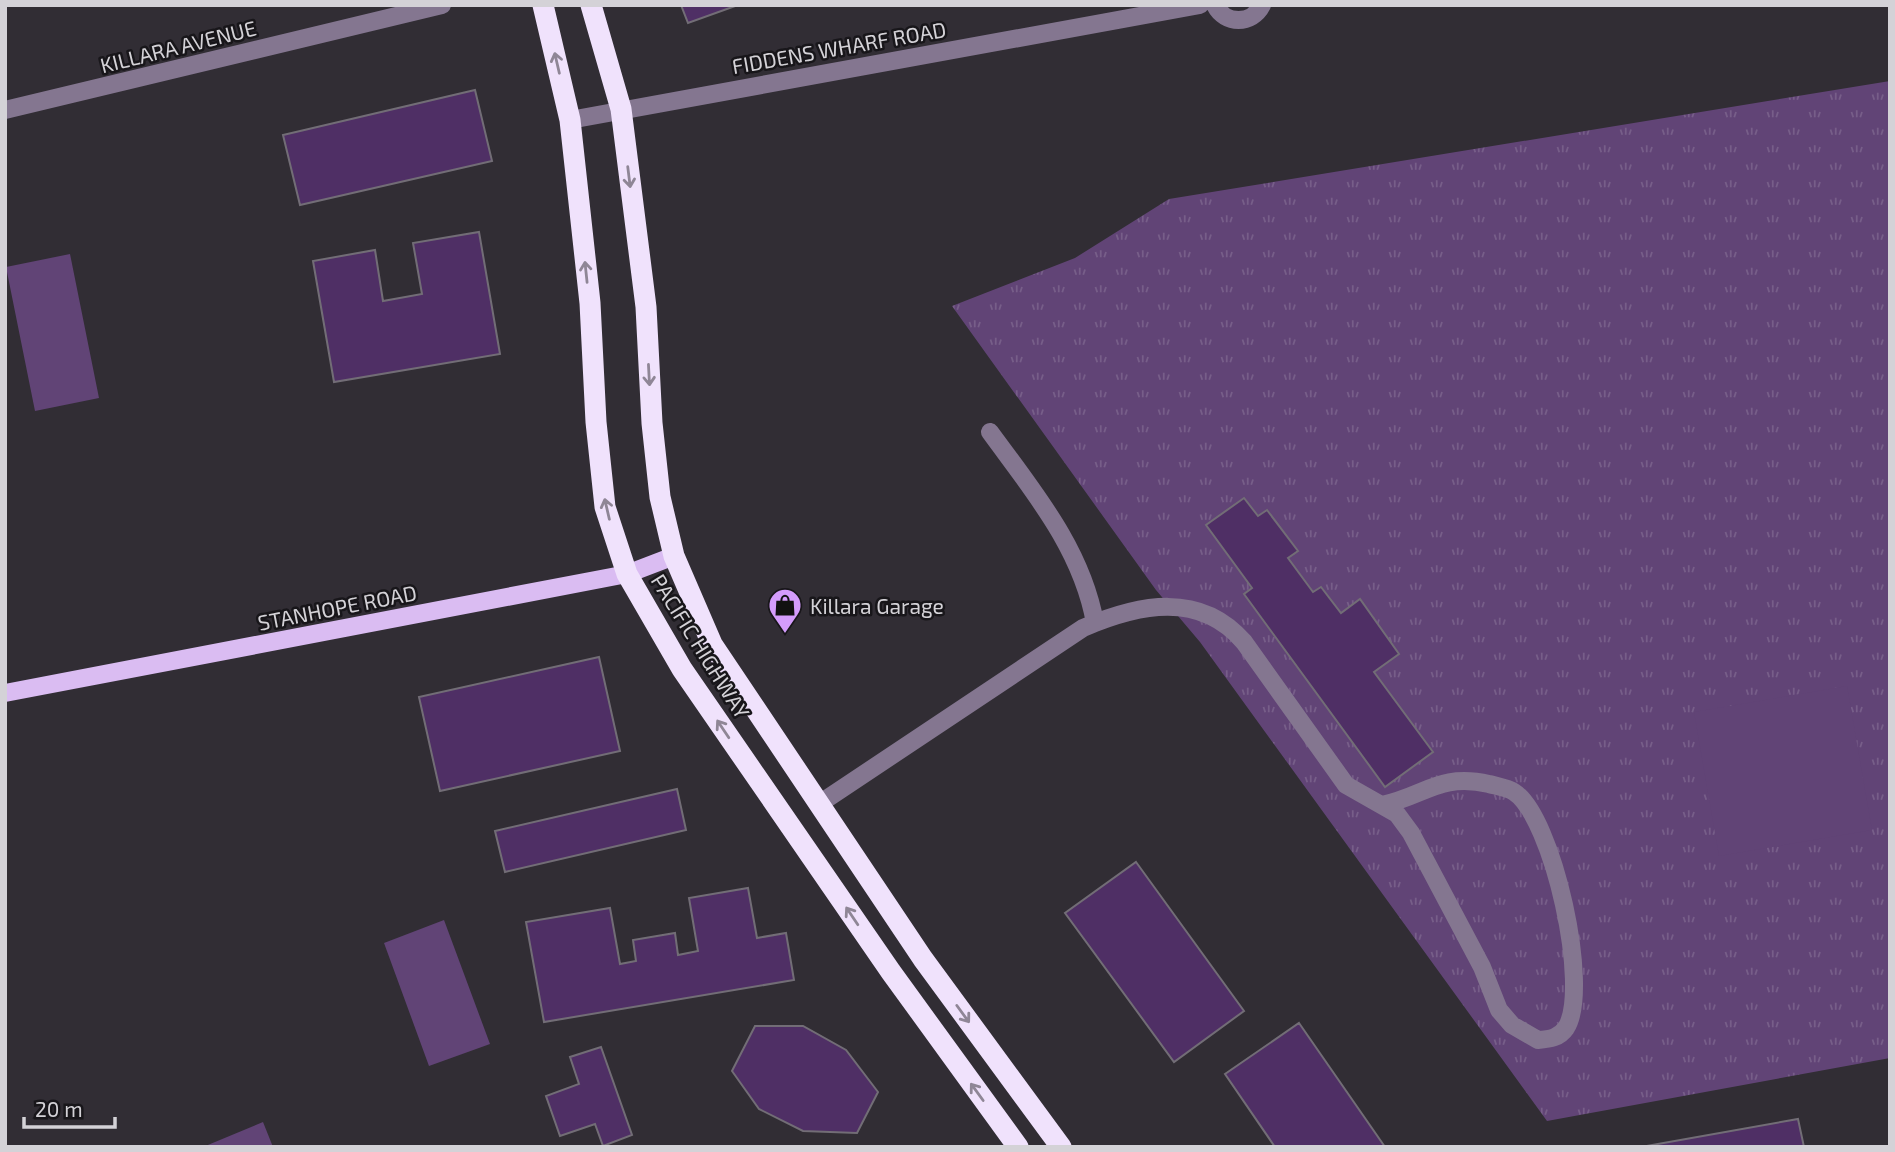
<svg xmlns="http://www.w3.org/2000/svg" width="1895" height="1152" viewBox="0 0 1895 1152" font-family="'Exo 2',sans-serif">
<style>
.grass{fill:url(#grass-tufts)}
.park{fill:#614476}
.building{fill:#4f2f65;stroke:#726d76;stroke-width:2}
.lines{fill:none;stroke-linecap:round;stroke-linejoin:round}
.minor{stroke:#847690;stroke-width:18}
.major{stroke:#dabcf2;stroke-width:18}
.highway{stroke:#f0e2fc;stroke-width:21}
.oneway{stroke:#8f8696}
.labels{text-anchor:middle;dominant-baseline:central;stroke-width:5;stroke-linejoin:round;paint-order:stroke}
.street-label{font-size:21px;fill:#d4d2d7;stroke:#18161a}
.poi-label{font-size:21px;fill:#d4d2d7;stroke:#18161a;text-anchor:start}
</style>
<defs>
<pattern id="grass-tufts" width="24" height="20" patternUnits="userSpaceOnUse" patternTransform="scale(1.75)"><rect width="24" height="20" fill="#614476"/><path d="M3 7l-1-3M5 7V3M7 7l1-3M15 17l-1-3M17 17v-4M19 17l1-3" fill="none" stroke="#775e89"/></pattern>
</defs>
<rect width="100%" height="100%" fill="#312d34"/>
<path class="grass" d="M1890 81V1058L1547 1121 1200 642 1156 590 952 306 1075 258 1169 199Z"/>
<path class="park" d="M70 254 99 398 35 411 6 267Z
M1847 686 1872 830 1719 856 1694 712Z
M444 920 490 1044 429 1066 384 943Z
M263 1122 273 1147H203Z"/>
<path class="building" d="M681 5H738L688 23Z
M475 90 492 161 300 205 283 135Z
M479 232 500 354 334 382 313 261 375 250 383 301 422 294 413 243Z
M1244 498 1258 516 1267 510 1298 551 1288 558 1313 592 1321 587 1341 613 1360 599 1399 654 1374 672 1433 752 1385 787 1244 594 1252 588 1206 525Z
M599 657 620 751 440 791 419 697Z
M677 789 686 830 505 872 495 831Z
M1136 862 1244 1011 1174 1062 1065 913Z
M748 888 757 938 786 933 794 980 544 1022 526 922 610 908 620 964 636 961 633 940 675 933 678 955 698 951 689 898Z
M1299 1023 1385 1147H1275L1225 1074Z
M755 1026H803L846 1050 878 1092 857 1133 803 1131 759 1109 732 1071Z
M601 1047 632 1135 603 1146 595 1124 560 1136 546 1096 579 1084 570 1057Z
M1798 1119 1804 1147H1641Z"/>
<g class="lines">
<path class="minor" d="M1215 5C1225 25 1252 25 1262 5
M5 110 442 5
M570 120 1200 5
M990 432C1033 491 1082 549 1095 623
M819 804 1083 628C1139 604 1200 591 1244 642L1346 785 1397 814 1411 833 1482 967 1499 1010 1512 1025 1538 1040C1550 1039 1559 1038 1566 1028 1591 989 1553 817 1514 792 1508 788 1496 786 1489 784 1439 773 1425 796 1382 805"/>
<path class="major" d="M5 693 627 574 674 556"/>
<path class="highway" d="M543 5 570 120 590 303 596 422 605 507 627 574 682 669 891 972 1018 1147
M591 5 621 109 646 307 652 423 660 497 674 556 712 644 923 959 1061 1147"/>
</g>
<defs><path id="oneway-shaft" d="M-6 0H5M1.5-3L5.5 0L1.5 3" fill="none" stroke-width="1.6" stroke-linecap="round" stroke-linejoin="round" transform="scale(1.75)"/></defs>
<g class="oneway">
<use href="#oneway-shaft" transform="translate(557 63) rotate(-103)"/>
<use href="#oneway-shaft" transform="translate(629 177) rotate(83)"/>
<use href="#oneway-shaft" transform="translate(586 272) rotate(-96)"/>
<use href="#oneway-shaft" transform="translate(649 375) rotate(87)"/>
<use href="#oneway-shaft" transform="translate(607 509) rotate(-103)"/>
<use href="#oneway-shaft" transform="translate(723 729) rotate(-124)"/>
<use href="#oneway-shaft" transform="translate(852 916) rotate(-124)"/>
<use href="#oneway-shaft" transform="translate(963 1014) rotate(54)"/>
<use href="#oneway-shaft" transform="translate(977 1092) rotate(-126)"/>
</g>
<defs>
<symbol id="shop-pin" viewBox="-11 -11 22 30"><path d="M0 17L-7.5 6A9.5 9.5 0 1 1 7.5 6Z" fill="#d49cfc" stroke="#18161a"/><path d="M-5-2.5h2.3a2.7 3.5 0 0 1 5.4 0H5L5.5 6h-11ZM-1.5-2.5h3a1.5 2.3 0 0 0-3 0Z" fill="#111"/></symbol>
</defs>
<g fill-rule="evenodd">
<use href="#shop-pin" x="766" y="586" width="38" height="52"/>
</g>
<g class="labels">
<g class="street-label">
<text transform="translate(178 46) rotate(-14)">KILLARA AVENUE</text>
<text transform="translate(839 47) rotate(-10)">FIDDENS WHARF ROAD</text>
<text transform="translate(337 607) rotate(-11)">STANHOPE ROAD</text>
<text transform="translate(701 646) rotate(58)">PACIFIC HIGHWAY</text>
</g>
<g class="poi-label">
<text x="810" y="605">Killara Garage</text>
</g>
</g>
<rect width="1895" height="1152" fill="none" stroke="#d4d2d7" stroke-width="14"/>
<path d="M24 1117v10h91v-10" fill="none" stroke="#d4d2d7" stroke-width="3.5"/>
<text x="35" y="1117" font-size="21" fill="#d4d2d7" stroke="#18161a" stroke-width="5" paint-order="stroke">20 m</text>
</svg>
